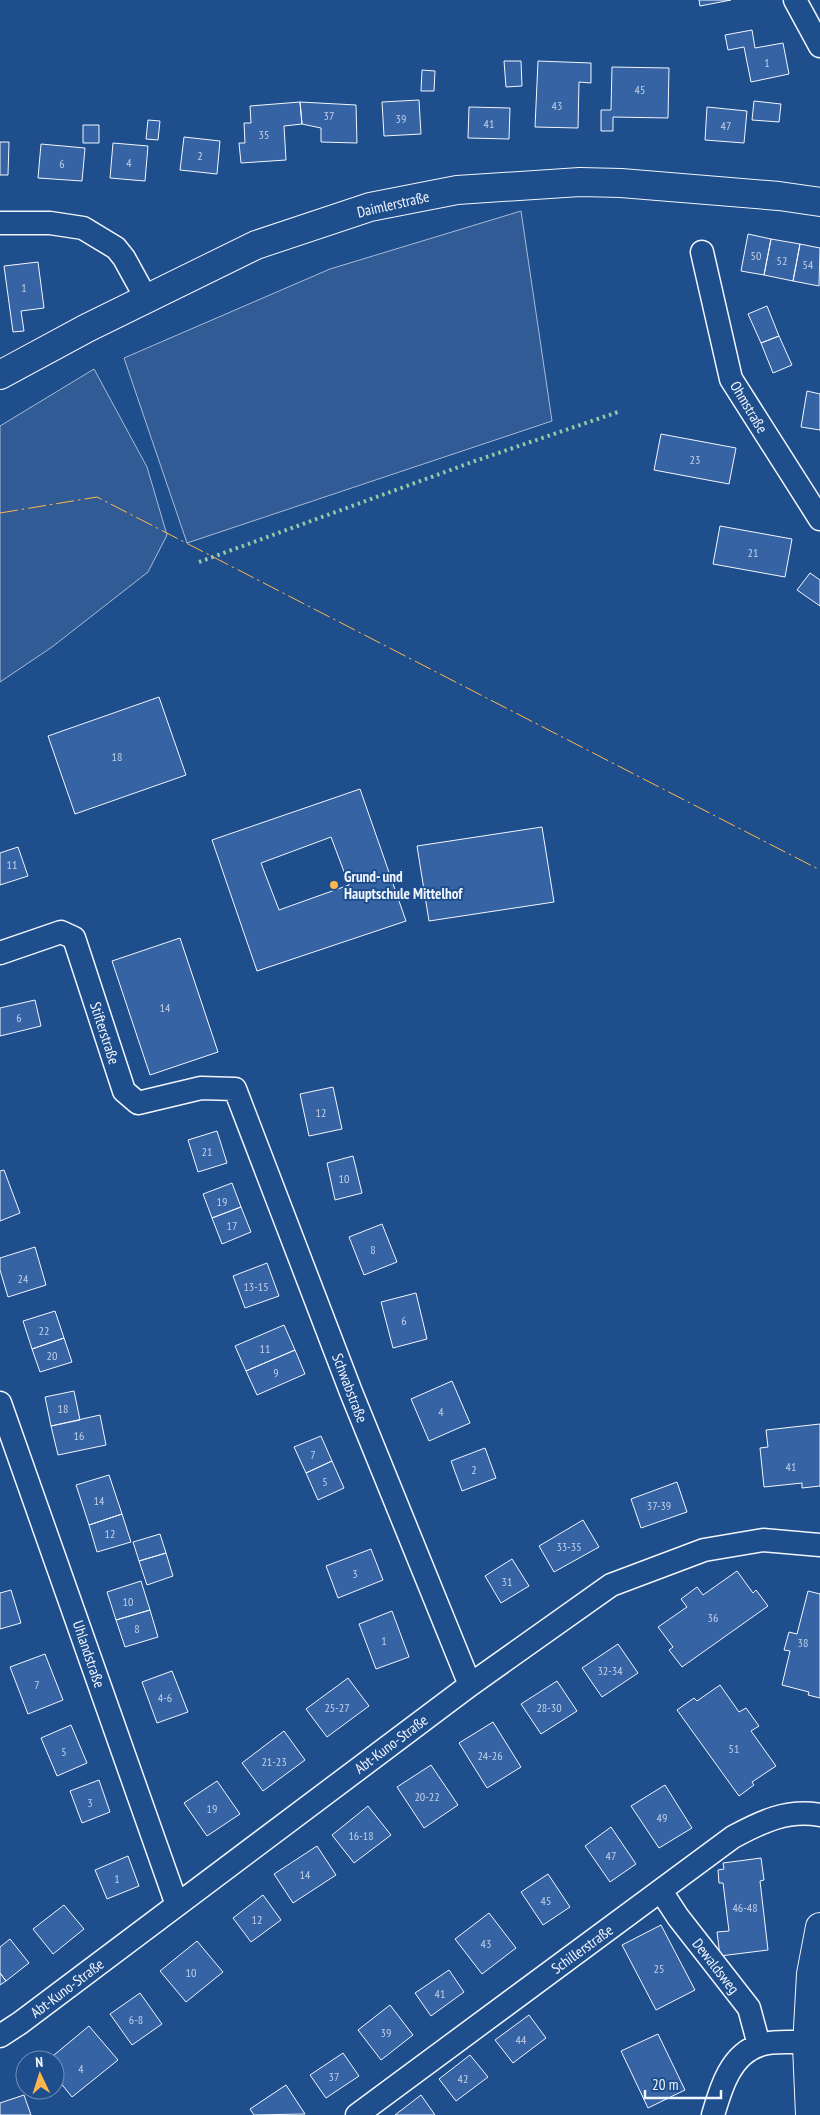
<svg xmlns="http://www.w3.org/2000/svg" width="820" height="2115" viewBox="0 0 820 2115" font-family="'PT Sans Narrow',sans-serif">
<style>
.built{fill:#305b95;stroke:#a8bbd7}
.building{fill:#3563a3;stroke:#f2f6ff;fill-rule:evenodd}
.lines{fill:none;stroke-linecap:round;stroke-linejoin:round}
.minor-casing{stroke:#f2f6ff;stroke-width:25}
.tertiary-casing{stroke:#f2f6ff;stroke-width:30}
.secondary-casing{stroke:#f2f6ff;stroke-width:30}
.minor{stroke:#1f4e8c;stroke-width:22}
.tertiary{stroke:#1f4e8c;stroke-width:28}
.secondary{stroke:#1f4e8c;stroke-width:28}
.hedge{stroke:#97c8a6;stroke-width:4;stroke-dasharray:2.5 4;stroke-linecap:butt}
.power{stroke:#ffb74d;stroke-width:1;stroke-dasharray:18 4 2.5 4;stroke-linecap:butt}
.poi-dot{fill:#ffb74d;stroke:#1f4e8c;stroke-width:2}
.labels{text-anchor:middle;dominant-baseline:central;stroke-width:4;stroke-linejoin:round;paint-order:stroke}
.number-label{font-size:12px;fill:#c3d1e8}
.street-label{font-size:15px;fill:#f2f6ff;stroke:#1f4e8c}
.poi-label{font-size:15px;font-weight:bold;fill:#f2f6ff;stroke:#1f4e8c;text-anchor:start}
</style>
<rect width="100%" height="100%" fill="#1f4e8c"/>
<path class="built" d="M521 211 552 421 187 543 124 358 330 269Z
M94 369 147 467 167 535 148 572 52 647 0 682V426Z"/>
<path class="building" d="M699 0H731L700 6Z
M752 30 755 48 783 43 789 74 751 82 744 47 728 50 725 35Z
M504 61H521L522 86 506 87Z
M538 61 591 63V83L579 82 578 128 535 127Z
M612 67 669 68 668 118 613 117V131H601V110H611Z
M422 70 435 71 434 91H421Z
M419 100 421 134 384 136 382 102Z
M754 101 781 104 779 122 752 120Z
M300 102 356 105 357 143 321 142V128L302 124Z
M300 102 302 124 284 126 286 160 241 163 239 143H245L244 123H251L250 106Z
M469 107 510 108 509 139 468 138Z
M707 107 747 111 744 143 705 140Z
M148 120 160 121 158 140 146 139Z
M83 125H99V143H83Z
M184 137 220 141 217 174 180 170Z
M0 142H9L8 175H0Z
M113 143 148 146 145 181 110 178Z
M41 144 85 148 82 181 38 178Z
M748 234 771 239 764 275 741 271Z
M771 239 800 244 793 281 764 275Z
M800 244 820 248 819 286 793 281Z
M38 262 44 308 21 311 24 331 13 332 4 266Z
M767 306 779 336 761 343 748 314Z
M779 336 792 365 773 373 761 343Z
M807 391 820 394V430L801 427Z
M661 434 736 448 729 484 654 470Z
M720 526 792 539 785 577 713 564Z
M810 573 820 580V606L797 590Z
M159 697 186 775 75 814 48 736Z
M360 789 406 921 257 971 212 840ZM331 837 349 885 279 910 261 863Z
M542 827 554 902 429 921 417 846Z
M18 847 28 876 0 885V853Z
M180 938 218 1052 150 1075 112 961Z
M35 1000 41 1026 0 1036V1008Z
M333 1087 342 1129 309 1136 300 1094Z
M217 1131 227 1163 198 1172 188 1140Z
M353 1156 362 1193 335 1200 327 1163Z
M4 1170 20 1213 0 1221V1171Z
M232 1183 241 1207 212 1218 203 1194Z
M241 1207 251 1232 222 1244 212 1218Z
M382 1224 397 1262 364 1275 349 1237Z
M35 1247 46 1285 8 1297 0 1270V1258Z
M267 1263 279 1296 245 1308 233 1276Z
M416 1293 427 1339 393 1348 381 1302Z
M55 1311 64 1338 32 1349 23 1321Z
M284 1325 295 1350 246 1371 235 1346Z
M64 1338 72 1362 40 1372 32 1349Z
M295 1350 305 1374 257 1395 246 1371Z
M452 1381 470 1423 429 1441 411 1399Z
M74 1391 80 1420 51 1426 45 1397Z
M100 1415 106 1445 58 1455 51 1426Z
M820 1424V1486L802 1488V1483L764 1487 760 1448 768 1447 766 1430Z
M321 1436 332 1461 306 1473 294 1447Z
M485 1448 496 1478 462 1491 451 1461Z
M332 1461 344 1488 318 1500 306 1473Z
M109 1475 122 1514 89 1525 76 1485Z
M677 1482 687 1512 641 1528 631 1499Z
M122 1514 131 1542 97 1552 89 1525Z
M583 1520 599 1547 554 1572 539 1546Z
M160 1534 166 1553 139 1561 133 1542Z
M371 1549 383 1580 338 1598 326 1566Z
M166 1553 173 1576 147 1585 139 1561Z
M512 1559 529 1586 501 1603 485 1576Z
M737 1571 753 1593 756 1590 768 1606 682 1667 669 1650 673 1647 658 1627 687 1607 681 1599 697 1587 703 1595Z
M141 1581 150 1610 116 1620 107 1592Z
M11 1590 21 1623 0 1629V1593Z
M808 1591 820 1594V1698L808 1695 809 1692 782 1685 790 1651 784 1650 789 1632 797 1634Z
M150 1610 158 1637 125 1647 116 1620Z
M392 1611 409 1657 376 1669 359 1624Z
M618 1644 638 1673 602 1697 582 1668Z
M45 1654 63 1700 28 1714 10 1667Z
M172 1671 188 1712 157 1723 142 1682Z
M348 1678 369 1706 327 1737 306 1709Z
M557 1681 577 1711 541 1734 521 1704Z
M720 1685 739 1712 746 1708 759 1726 751 1731 776 1766 752 1782 754 1785 739 1796 677 1710 694 1698 697 1701Z
M493 1722 521 1767 487 1788 459 1743Z
M71 1725 87 1763 57 1776 41 1738Z
M284 1731 305 1760 263 1791 242 1763Z
M431 1765 458 1805 424 1828 397 1787Z
M99 1780 110 1812 82 1823 70 1791Z
M217 1781 240 1814 207 1836 184 1803Z
M665 1785 692 1828 659 1848 631 1806Z
M368 1806 391 1835 354 1863 332 1835Z
M611 1827 636 1864 610 1882 585 1846Z
M317 1846 336 1875 293 1903 274 1874Z
M128 1856 139 1886 107 1899 95 1870Z
M761 1858 764 1880 760 1881 768 1950 720 1956 717 1932 729 1931 723 1883H719L718 1870 724 1869 723 1863Z
M548 1874 570 1907 543 1925 521 1892Z
M263 1895 281 1920 251 1942 233 1918Z
M64 1905 84 1929 53 1954 33 1929Z
M489 1913 516 1948 482 1974 455 1939Z
M661 1925 695 1990 656 2010 622 1945Z
M10 1939 29 1963 6 1981 0 1973V1947Z
M197 1941 223 1972 186 2002 160 1971Z
M449 1970 464 1992 431 2016 415 1993Z
M0 1973 6 1981 0 1985Z
M140 1993 162 2024 132 2045 110 2014Z
M390 2005 413 2035 381 2060 358 2030Z
M529 2015 546 2038 513 2063 495 2040Z
M89 2026 118 2060 72 2097 55 2076V2060H48Z
M658 2034 685 2090 648 2108 621 2051Z
M343 2053 359 2076 326 2098 310 2075Z
M470 2055 488 2077 456 2101 439 2079Z
M286 2085 305 2114 254 2115 250 2109Z
M24 2095 31 2115H0V2103Z
M421 2095 435 2115H395Z"/>
<g class="lines">
<defs>
<path id="minor" d="M795 0 820 46
M0 223H50L83 228 116 248 124 258 146 298
M702 252 731 379 820 519
M0 953 61 932 74 938 124 1091 138 1103 201 1088 235 1089 351 1392 470 1685
M0 1403 177 1905
M661 1891 678 1917 749 2008 759 2045
M0 2036 20 2023 470 1685 611 1585 704 1550 763 1540 820 1545
M357 2115 733 1837C761 1822 787 1809 820 1815
M713 2115C721 2087 731 2054 760 2045 774 2040 793 2043 807 2042"/>
<path id="tertiary" d="M810 2115 807 2046 811 1974 820 1927"/>
<path id="secondary" d="M0 375 87 328 256 245 370 207 457 190 580 182 621 183 779 196 820 202"/>
</defs>
<use href="#minor" class="minor-casing"/>
<use href="#tertiary" class="tertiary-casing"/>
<use href="#secondary" class="secondary-casing"/>
<use href="#minor" class="minor"/>
<use href="#tertiary" class="tertiary"/>
<use href="#secondary" class="secondary"/>
<path class="hedge" d="M199 562 475 461 618 412"/>
<path class="power" d="M0 513 97 497 820 870"/>
</g>
<circle class="poi-dot" cx="334" cy="885" r="5"/>
<g class="labels">
<g class="number-label">
<text x="767" y="62">1</text>
<text x="640" y="89">45</text>
<text x="557" y="105">43</text>
<text x="329" y="115">37</text>
<text x="401" y="118">39</text>
<text x="489" y="123">41</text>
<text x="726" y="125">47</text>
<text x="264" y="134">35</text>
<text x="200" y="155">2</text>
<text x="129" y="162">4</text>
<text x="62" y="163">6</text>
<text x="756" y="255">50</text>
<text x="782" y="260">52</text>
<text x="808" y="264">54</text>
<text x="24" y="287">1</text>
<text x="695" y="459">23</text>
<text x="753" y="552">21</text>
<text x="117" y="756">18</text>
<text x="12" y="864">11</text>
<text x="165" y="1007">14</text>
<text x="19" y="1017">6</text>
<text x="321" y="1112">12</text>
<text x="207" y="1151">21</text>
<text x="344" y="1178">10</text>
<text x="222" y="1201">19</text>
<text x="232" y="1225">17</text>
<text x="373" y="1249">8</text>
<text x="23" y="1278">24</text>
<text x="256" y="1286">13-15</text>
<text x="404" y="1320">6</text>
<text x="44" y="1330">22</text>
<text x="265" y="1348">11</text>
<text x="52" y="1355">20</text>
<text x="276" y="1372">9</text>
<text x="63" y="1408">18</text>
<text x="441" y="1411">4</text>
<text x="79" y="1435">16</text>
<text x="313" y="1454">7</text>
<text x="791" y="1466">41</text>
<text x="474" y="1469">2</text>
<text x="325" y="1481">5</text>
<text x="99" y="1500">14</text>
<text x="659" y="1505">37-39</text>
<text x="110" y="1533">12</text>
<text x="569" y="1546">33-35</text>
<text x="355" y="1573">3</text>
<text x="507" y="1581">31</text>
<text x="128" y="1601">10</text>
<text x="713" y="1617">36</text>
<text x="137" y="1628">8</text>
<text x="384" y="1640">1</text>
<text x="803" y="1642">38</text>
<text x="610" y="1670">32-34</text>
<text x="37" y="1684">7</text>
<text x="165" y="1697">4-6</text>
<text x="337" y="1707">25-27</text>
<text x="549" y="1707">28-30</text>
<text x="734" y="1748">51</text>
<text x="64" y="1751">5</text>
<text x="490" y="1755">24-26</text>
<text x="274" y="1761">21-23</text>
<text x="427" y="1796">20-22</text>
<text x="90" y="1802">3</text>
<text x="212" y="1808">19</text>
<text x="662" y="1817">49</text>
<text x="361" y="1835">16-18</text>
<text x="611" y="1855">47</text>
<text x="305" y="1874">14</text>
<text x="117" y="1878">1</text>
<text x="546" y="1900">45</text>
<text x="745" y="1907">46-48</text>
<text x="257" y="1919">12</text>
<text x="486" y="1943">43</text>
<text x="659" y="1968">25</text>
<text x="191" y="1972">10</text>
<text x="440" y="1993">41</text>
<text x="136" y="2019">6-8</text>
<text x="386" y="2032">39</text>
<text x="521" y="2039">44</text>
<text x="81" y="2068">4</text>
<text x="334" y="2076">37</text>
<text x="463" y="2078">42</text>
</g>
<g class="street-label">
<text transform="translate(393 204) rotate(-13)">Daimlerstraße</text>
<text transform="translate(749 407) rotate(59)">Ohmstraße</text>
<text transform="translate(105 1033) rotate(72)">Stifterstraße</text>
<text transform="translate(350 1388) rotate(69)">Schwabstraße</text>
<text transform="translate(89 1654) rotate(71)">Uhlandstraße</text>
<text transform="translate(391 1744) rotate(-37)">Abt-Kuno-Straße</text>
<text transform="translate(582 1949) rotate(-36)">Schillerstraße</text>
<text transform="translate(716 1966) rotate(52)">Dewaldsweg</text>
<text transform="translate(67 1988) rotate(-37)">Abt-Kuno-Straße</text>
</g>
<g class="poi-label">
<text x="344" y="876">Grund- und<tspan x="344" dy="17">Hauptschule Mittelhof</tspan></text>
</g>
</g>
<g transform="translate(40 2075) rotate(356)"><circle r="24" fill="#1f4e8c" stroke="#7391ba"/>
<path d="M0-4L9 19L0 12L-9 19Z" fill="#ffb74d"/>
<text y="-8" font-size="14" font-weight="bold" text-anchor="middle" fill="#f2f6ff">N</text>
</g>
<path d="M645 2090v8h76v-8" fill="none" stroke="#f2f6ff" stroke-width="2.5"/>
<text x="652" y="2090" font-size="15" fill="#f2f6ff" stroke="#1f4e8c" stroke-width="4" paint-order="stroke">20 m</text>
</svg>
